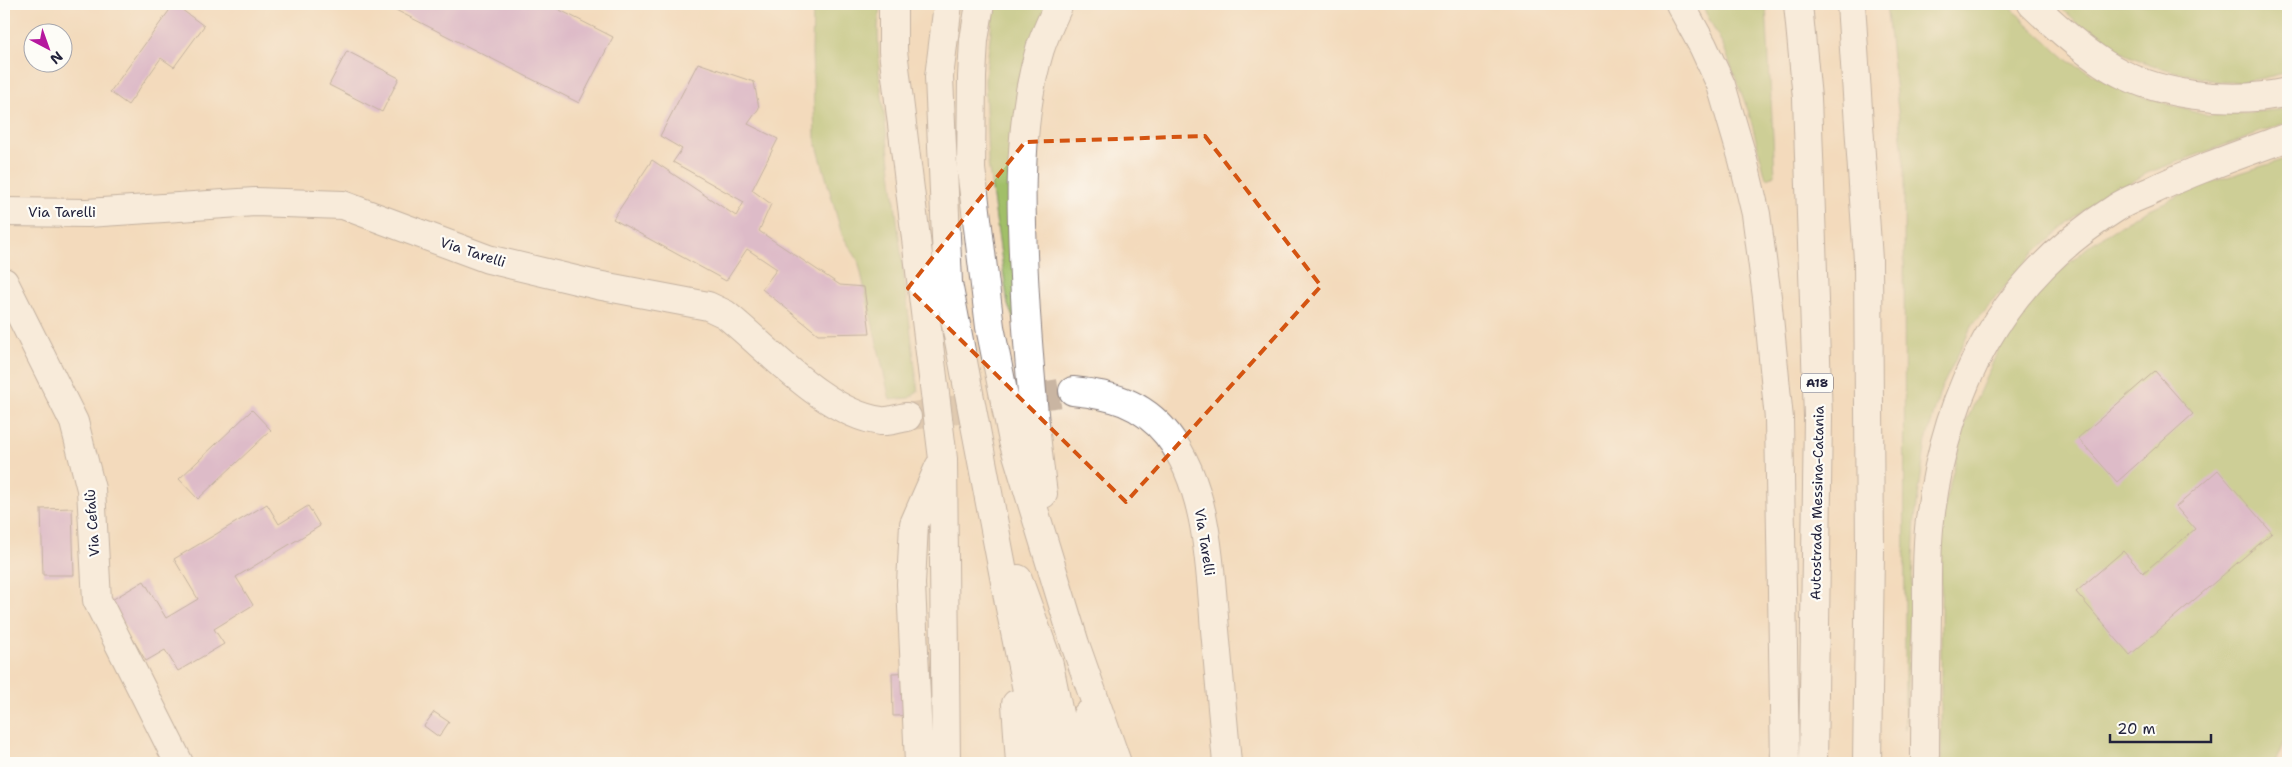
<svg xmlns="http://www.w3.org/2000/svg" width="2292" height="767" viewBox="0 0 2292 767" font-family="'Shantell Sans',sans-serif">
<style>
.green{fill:#a1bf67;stroke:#627051}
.building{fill:#c495d8}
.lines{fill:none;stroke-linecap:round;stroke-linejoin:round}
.minor-tunnel{stroke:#c9b5a2;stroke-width:28;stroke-dasharray:28 14;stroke-linecap:butt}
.minor-casing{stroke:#8a7e7c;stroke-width:30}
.highway-casing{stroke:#8a7e7c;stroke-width:30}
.minor{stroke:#fff;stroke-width:28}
.highway{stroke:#fff;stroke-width:28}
.marked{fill:none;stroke:#d45411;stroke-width:4;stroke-dasharray:10 6;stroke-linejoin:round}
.labels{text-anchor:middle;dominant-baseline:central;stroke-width:4.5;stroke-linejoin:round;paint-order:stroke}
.shield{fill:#fdfcf7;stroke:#646373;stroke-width:1}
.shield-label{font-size:12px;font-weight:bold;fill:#22223b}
.street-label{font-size:14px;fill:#22223b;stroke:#fdfcf7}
</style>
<rect width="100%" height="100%" fill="#fdfcf7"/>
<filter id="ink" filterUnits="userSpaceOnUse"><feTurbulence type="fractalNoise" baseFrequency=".02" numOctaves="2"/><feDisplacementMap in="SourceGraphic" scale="10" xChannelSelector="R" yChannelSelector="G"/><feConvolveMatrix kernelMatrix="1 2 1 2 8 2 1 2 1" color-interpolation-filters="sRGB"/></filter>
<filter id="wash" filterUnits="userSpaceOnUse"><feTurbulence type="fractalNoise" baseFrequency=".0096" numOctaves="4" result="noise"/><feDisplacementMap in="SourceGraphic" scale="20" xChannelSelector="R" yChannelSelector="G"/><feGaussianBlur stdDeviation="1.12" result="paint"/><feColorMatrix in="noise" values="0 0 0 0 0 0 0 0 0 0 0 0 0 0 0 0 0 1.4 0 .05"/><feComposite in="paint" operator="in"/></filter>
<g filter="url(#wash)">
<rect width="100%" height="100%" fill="#f3dabc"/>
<path class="green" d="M813 4H880L878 27 879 72 918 392 909 398 890 400 858 260 842 235 815 138 812 53Z
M994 4H1049L1017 328 1008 305 988 162 985 80Z
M1701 4H1766L1775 175 1766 178 1749 113 1723 45Z
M1886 4H2009L2021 18 2069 61 2124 91 2208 116 2288 109V122L2147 173 2083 211 2032 255 1973 324 1941 389 1926 441 1915 519 1905 730 1904 164Z
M2057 4H2288V72C2269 77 2244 83 2224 82 2214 82 2203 78 2194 76 2139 65 2095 44 2057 4Z
M2288 158V732L2275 763H1941V517L1966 422 2003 339 2040 289 2090 245 2137 215 2202 185Z"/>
<g id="blocks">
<path class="building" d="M174 4 204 26 174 67 161 58 128 105 110 92Z
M384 4H548L613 37 579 103Z
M347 51 399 78 382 112 329 85Z
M698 63 754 82 759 108 748 124 778 139 752 190 771 204 759 231 840 285 864 287 870 333 818 334 762 289 777 269 747 249 726 281 613 219 652 160 736 216 744 202 673 162 682 149 660 136Z
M2155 371 2193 414 2117 482 2078 438Z
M252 410 271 430 198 499 179 479Z
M2218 470 2272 533 2130 655 2076 592 2123 551 2143 573 2195 529 2176 507Z
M267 504 279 524 308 506 320 526 236 577 253 605 214 629 224 644 178 671 165 650 146 661 110 601 144 581 166 618 198 599 174 559Z
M72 508 74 575H43L41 509Z
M944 671 945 714 893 716 892 673Z
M434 712 449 722 439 737 424 726Z"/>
</g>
</g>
<g filter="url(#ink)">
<use href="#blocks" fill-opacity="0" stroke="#8a7e7c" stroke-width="1"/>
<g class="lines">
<path class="minor-tunnel" d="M907 417 1073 391"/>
<defs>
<path id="minor" d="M4 212 87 213 255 202 343 205 488 259 597 285 708 306 725 314C768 348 825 414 881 421 889 422 899 418 907 417
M4 282 74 422 91 489 97 600 179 763
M1073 391C1111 395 1141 402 1167 434 1208 486 1210 566 1215 630 1219 675 1223 719 1227 763"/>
<path id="highway" d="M893 4V51L943 459 946 763
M948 4 939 77 948 283 1009 603 1042 763
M980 4 974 40 972 77 971 169 990 327 1013 441 1075 644 1117 763
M1680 4 1703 46 1721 85 1743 160 1756 214 1767 297 1779 419 1785 763
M1798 4 1807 98 1818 417 1813 763
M1851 4 1868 260 1870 552 1867 763
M2032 4C2054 25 2077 46 2103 63 2153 96 2230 105 2288 92
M1043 494C1035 434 1030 374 1026 313 1021 229 1015 131 1040 49 1045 34 1052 19 1059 4
M1018 579 1049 665 1069 763
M1016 704 1020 763
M1087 715 1095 763
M919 763 911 584 914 524 939 467
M1925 763C1925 713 1926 663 1927 613 1927 582 1926 550 1930 520 1946 387 2001 280 2116 208 2126 201 2138 197 2149 192 2194 170 2241 154 2288 137"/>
</defs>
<use href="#minor" class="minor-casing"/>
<use href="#highway" class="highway-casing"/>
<use href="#minor" class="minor"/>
<use href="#highway" class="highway"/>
</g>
</g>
<path d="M0 0H2292V767H0ZM1205 136 1321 286 1126 502 908 288 1025 142Z" fill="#f3dabc" fill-opacity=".55" fill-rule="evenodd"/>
<path class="marked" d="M1205 136 1321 286 1126 502 908 288 1025 142Z"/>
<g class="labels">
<rect class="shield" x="1801" y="373.5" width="32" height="19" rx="4"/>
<g class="shield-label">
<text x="1817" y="383">A18</text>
</g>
<g class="street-label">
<text x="62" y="212">Via Tarelli</text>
<text transform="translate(473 252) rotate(18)">Via Tarelli</text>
<text transform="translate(1817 503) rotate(-89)">Autostrada Messina-Catania</text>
<text transform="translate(92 523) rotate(-94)">Via Cefalù</text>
<text transform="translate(1205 542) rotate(81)">Via Tarelli</text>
</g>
</g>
<rect width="2292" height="767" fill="none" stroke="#fdfcf7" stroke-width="20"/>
<g transform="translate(48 48) rotate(139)"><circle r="24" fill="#fdfcf7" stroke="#a5a5ac"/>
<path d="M0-4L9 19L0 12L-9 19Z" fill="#b5179e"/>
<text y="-8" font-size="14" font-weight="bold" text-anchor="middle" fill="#22223b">N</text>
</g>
<path d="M2110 734v8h101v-8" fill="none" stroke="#22223b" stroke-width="2.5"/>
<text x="2117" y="734" font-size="15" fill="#22223b" stroke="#fdfcf7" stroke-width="4" paint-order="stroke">20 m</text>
</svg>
